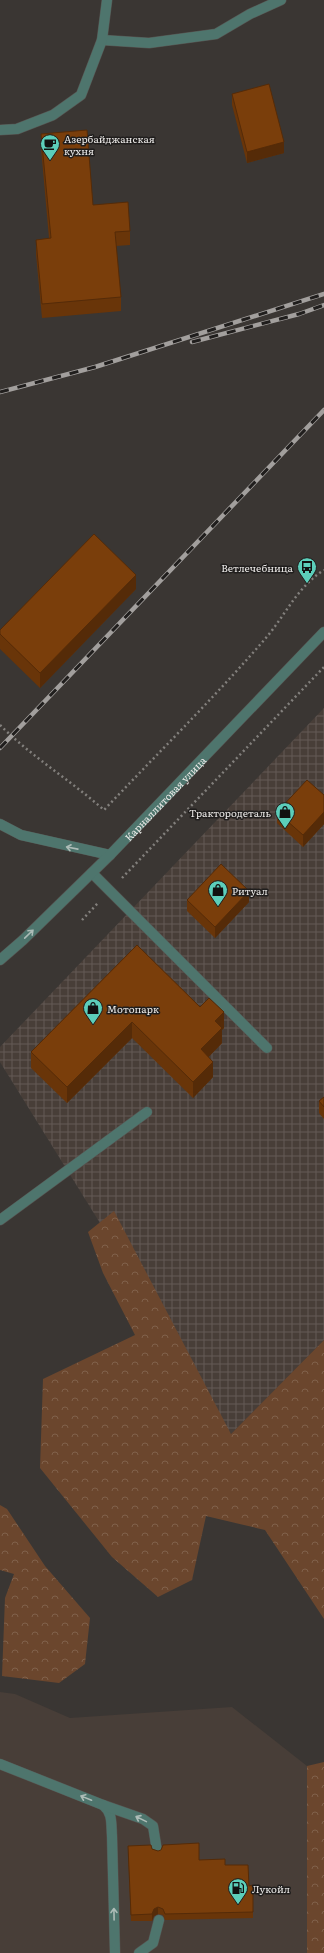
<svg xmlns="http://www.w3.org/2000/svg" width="324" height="1953" viewBox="0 0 324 1953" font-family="Literata,serif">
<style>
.built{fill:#483e38}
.industrial{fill:url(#industrial-grid)}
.forest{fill:url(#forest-crowns)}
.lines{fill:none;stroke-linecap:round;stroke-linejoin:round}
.minor-casing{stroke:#575350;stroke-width:11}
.path{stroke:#83807d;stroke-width:2.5;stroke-dasharray:2 3;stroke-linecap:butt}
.minor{stroke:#4e756d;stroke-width:10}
.rail-casing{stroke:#a29f9d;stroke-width:4.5}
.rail{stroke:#201e1d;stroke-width:3;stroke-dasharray:9;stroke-linecap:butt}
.wall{fill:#693509}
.shaded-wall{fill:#552b08}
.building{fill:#7a3e0b;stroke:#552b08}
.oneway{stroke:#adbcb7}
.labels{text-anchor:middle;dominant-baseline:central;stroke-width:3;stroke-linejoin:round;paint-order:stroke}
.poi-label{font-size:10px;fill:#edebe9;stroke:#201e1d;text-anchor:start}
.street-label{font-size:10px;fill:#edebe9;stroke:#201e1d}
</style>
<defs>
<pattern id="industrial-grid" width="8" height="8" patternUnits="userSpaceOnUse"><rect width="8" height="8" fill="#483e38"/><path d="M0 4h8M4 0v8" fill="none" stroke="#635a55"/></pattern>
<pattern id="forest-crowns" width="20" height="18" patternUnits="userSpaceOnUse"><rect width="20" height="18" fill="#6b462d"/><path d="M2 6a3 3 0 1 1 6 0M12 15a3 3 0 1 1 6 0" fill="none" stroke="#80614b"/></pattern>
</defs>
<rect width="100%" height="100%" fill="#3a3633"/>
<path class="built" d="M0 1692 15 1694 70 1718 232 1707 307 1766V1953H0Z"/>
<path class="industrial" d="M324 708V1340L231 1434 0 1062V1047Z"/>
<path class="forest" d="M114 1211 231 1434 324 1340V1619L265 1530 206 1516 192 1580 158 1597 112 1557 40 1468 43 1379 135 1335 103 1273 88 1232Z
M0 1505 7 1509 45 1566 90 1618 85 1664 59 1683 2 1676 5 1598 14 1574 0 1570Z
M324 1762V1953H307V1766Z"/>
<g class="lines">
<defs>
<g id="minor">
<path d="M102 40 149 43 216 34 250 14 281 0"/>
<path d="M0 130 17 129 53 115 81 95 102 40 107 0"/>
<path d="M0 824 21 835 110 855"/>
<path d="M92 873 267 1048"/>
<path id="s1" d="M0 960 23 940 110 855 324 632"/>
<path d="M0 1220 147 1112"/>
<path d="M0 1764 103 1805C113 1813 111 1824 112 1836L115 1953"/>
<path d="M103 1805 143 1819 153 1826 157 1851"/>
<path d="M139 1953 153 1943 159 1920"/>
</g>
</defs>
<use href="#minor" class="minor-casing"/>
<path class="path" d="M0 725C32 757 70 780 104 810 158 753 214 698 265 639 285 616 297 587 324 570
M122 878 324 667
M82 920 98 903"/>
<use href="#minor" class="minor"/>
<defs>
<path id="rail" d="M192 342 299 314 324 305
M0 392 95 367 324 294
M0 748 324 410"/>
</defs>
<use href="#rail" class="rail-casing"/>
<use href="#rail" class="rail"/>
</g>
<path class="wall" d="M232 94 284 153 247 163 232 105Z
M41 134 93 205 130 231V245L116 246 121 297V311L42 318 36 254V240L49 238 41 148Z
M136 589 40 688 0 649V630Z
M324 795V824L303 847 277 823V812Z
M187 900 249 902 215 938 187 911Z
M137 945 200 1007 224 1028 222 1030V1043L208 1057 213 1077 193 1098 132 1038 67 1103 31 1068V1052Z
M324 1097V1119L319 1113V1101Z
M152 1849 158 1851 199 1860 225 1865 249 1886 253 1885V1918L165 1920 163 1915 158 1914 154 1916 152 1921H131L128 1852Z"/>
<path class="shaded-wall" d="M284 142V153L247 163V152Z
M136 575V589L40 688V673Z
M324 812V824L303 847V835Z
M249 891V902L215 938V927Z
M224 1012V1028L222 1030V1043L201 1065V1049L215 1021Z
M132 1022V1038L67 1103V1087Z
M213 1062V1077L193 1098V1082Z
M158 1907V1914L154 1916 152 1921V1914L154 1909Z"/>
<path class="building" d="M269 84 284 142 247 152 232 94Z
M87 130 93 205 128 202 130 231 115 232 121 297 42 304 36 240 51 238 41 134Z
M94 534 136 575 40 673 0 634V630Z
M307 780 324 795V812L303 835 277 812Z
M221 864 249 891 215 927 187 900Z
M137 945 200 1007 209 998 224 1012 215 1021 222 1028 201 1049 213 1062 193 1082 132 1022 67 1087 31 1052Z
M324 1097V1107L319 1101Z
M199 1843V1860L225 1859V1865H248L249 1886 253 1885V1912L165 1914 163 1909 158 1907 154 1909 152 1914 131 1915 128 1846 151 1845 152 1849 158 1851 161 1850 163 1845Z"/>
<defs><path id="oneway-shaft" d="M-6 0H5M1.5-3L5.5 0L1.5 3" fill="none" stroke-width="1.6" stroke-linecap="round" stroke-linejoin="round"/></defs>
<g class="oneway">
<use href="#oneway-shaft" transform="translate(72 848) rotate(-169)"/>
<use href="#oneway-shaft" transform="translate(29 934) rotate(-44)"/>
<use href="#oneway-shaft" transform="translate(86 1798) rotate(-158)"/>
<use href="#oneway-shaft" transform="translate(141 1819) rotate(-154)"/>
<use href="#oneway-shaft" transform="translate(114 1914) rotate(-91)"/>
</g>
<defs>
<symbol id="cafe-pin" viewBox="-11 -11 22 30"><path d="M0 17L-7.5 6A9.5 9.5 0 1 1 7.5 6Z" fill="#5cceba" stroke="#201e1d"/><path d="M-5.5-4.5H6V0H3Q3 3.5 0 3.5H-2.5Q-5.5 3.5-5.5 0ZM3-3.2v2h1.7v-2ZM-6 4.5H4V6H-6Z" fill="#111"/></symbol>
<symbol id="bus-pin" viewBox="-11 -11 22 30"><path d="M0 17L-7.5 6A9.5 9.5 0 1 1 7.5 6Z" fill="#5cceba" stroke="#201e1d"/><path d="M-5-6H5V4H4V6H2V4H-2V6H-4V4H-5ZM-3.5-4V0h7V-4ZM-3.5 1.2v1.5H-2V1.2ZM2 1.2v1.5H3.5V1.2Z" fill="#111"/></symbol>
<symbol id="shop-pin" viewBox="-11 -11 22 30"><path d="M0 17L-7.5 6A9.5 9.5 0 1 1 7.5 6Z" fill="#5cceba" stroke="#201e1d"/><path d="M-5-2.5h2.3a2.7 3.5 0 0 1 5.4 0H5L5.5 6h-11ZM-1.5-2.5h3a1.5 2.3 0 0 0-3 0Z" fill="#111"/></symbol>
<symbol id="fuel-pin" viewBox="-11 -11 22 30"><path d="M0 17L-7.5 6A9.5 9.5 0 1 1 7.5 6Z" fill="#5cceba" stroke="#201e1d"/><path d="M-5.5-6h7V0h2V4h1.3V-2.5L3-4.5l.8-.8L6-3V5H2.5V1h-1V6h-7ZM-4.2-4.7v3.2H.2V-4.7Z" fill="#111"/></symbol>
</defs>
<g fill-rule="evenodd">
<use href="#cafe-pin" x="39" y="133" width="22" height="30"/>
<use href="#bus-pin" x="296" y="556" width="22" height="30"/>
<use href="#shop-pin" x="274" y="801" width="22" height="30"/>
<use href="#shop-pin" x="207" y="879" width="22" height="30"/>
<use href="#shop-pin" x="82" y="997" width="22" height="30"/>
<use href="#fuel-pin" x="227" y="1877" width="22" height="30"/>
</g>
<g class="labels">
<g class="poi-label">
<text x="64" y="138">Азербайджанская<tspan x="64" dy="12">кухня</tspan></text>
<text x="293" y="567" text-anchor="end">Ветлечебница</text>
<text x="271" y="812" text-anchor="end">Трактородеталь</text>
<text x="232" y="890">Ритуал</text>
<text x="107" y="1008">Мотопарк</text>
<text x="252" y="1888">Лукойл</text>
</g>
<g class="street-label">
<text stroke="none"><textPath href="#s1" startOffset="231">Карналлитовая улица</textPath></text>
</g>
</g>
</svg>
